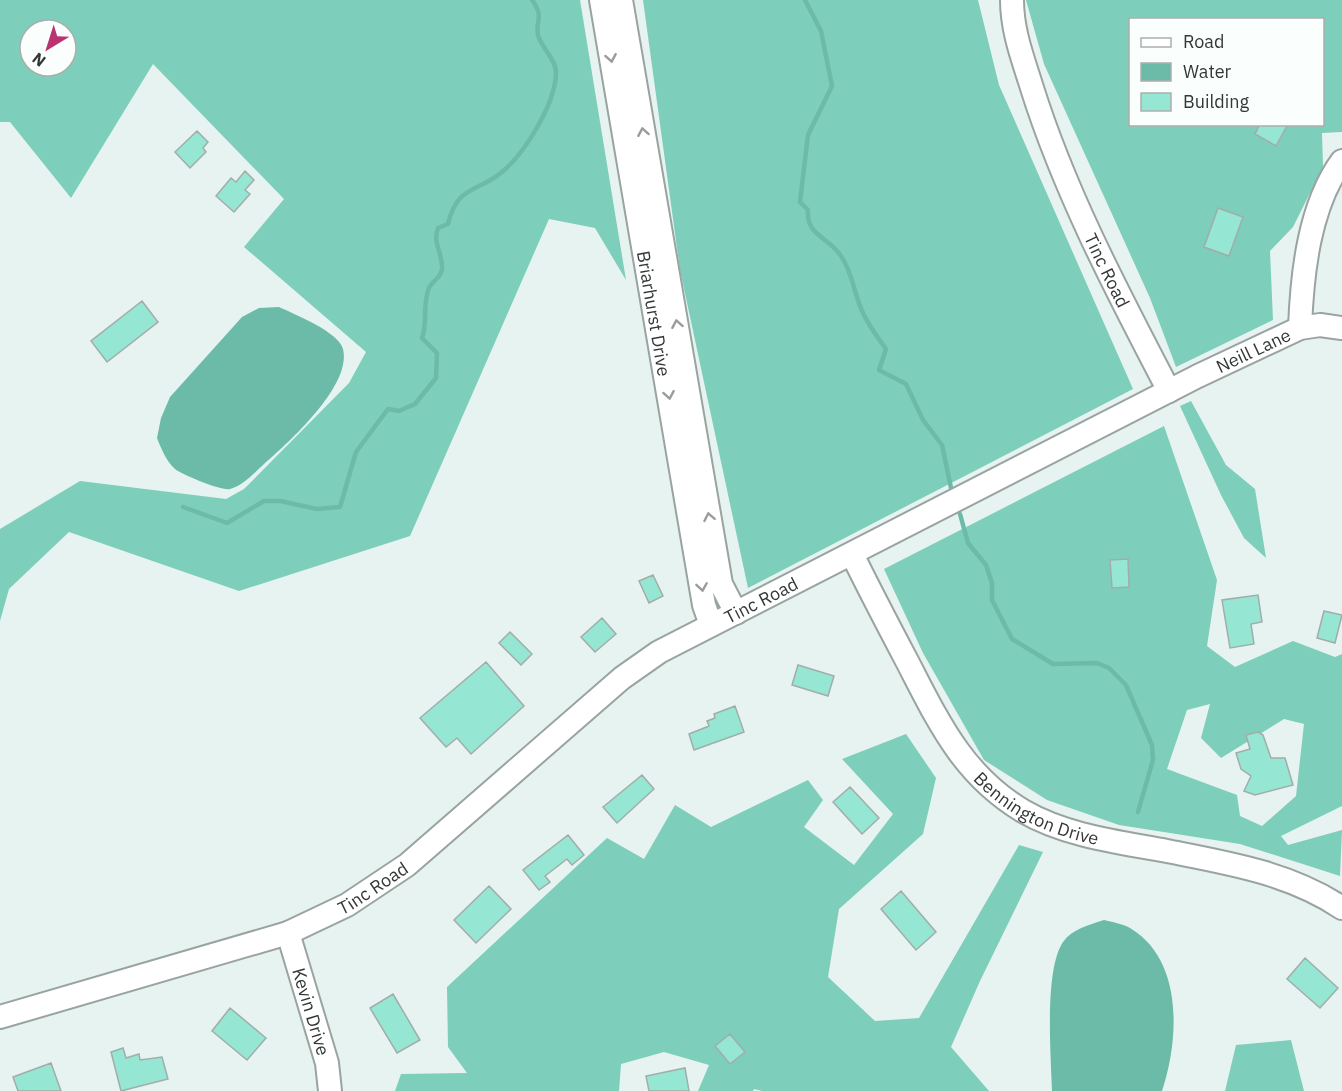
<svg xmlns="http://www.w3.org/2000/svg" width="1342" height="1091" viewBox="0 0 1342 1091" font-family="'IBM Plex Sans',sans-serif">
<style>
.forest{fill:#7dceba;fill-rule:evenodd}
.water{fill:#6bbba8}
.lines{fill:none;stroke-linecap:round;stroke-linejoin:round}
.stream{stroke:#6bbba8;stroke-width:4.5}
.building{fill:#95e6d2;stroke:#a2adaa;stroke-width:1.5}
.minor-casing{stroke:#99a4a1;stroke-width:26}
.minor{stroke:#fff;stroke-width:22}
.oneway{stroke:#999c9a}
.labels{text-anchor:middle;dominant-baseline:central;stroke-width:4.5;stroke-linejoin:round;paint-order:stroke}
.street-label{font-size:18px;fill:#333836;stroke:#fafefd}
</style>
<rect width="100%" height="100%" fill="#e7f3f0"/>
<path class="forest" d="M0 0H580L626 280 595 228 549 219 410 536 239 591 69 532 9 589 0 621V529L80 481 226 499 244 489 349 383 366 352 244 247 284 199 153 64 71 198 10 122H0ZM30 30H66V66H30Z
M643 0H978L999 85 1133 389 748 588 680 270Z
M1026 0H1342V132L1322 133 1323 167 1293 227 1270 251 1273 320 1176 367 1150 298 1044 64ZM1130 20H1322V124H1130Z
M1191 401 1226 465 1255 489 1266 558 1244 538 1221 495 1180 406Z
M1164 426 1217 580 1207 646 1235 667 1293 641 1335 657 1342 654V806L1281 836 1288 845 1342 830 1340 876 1240 844 1119 825 1047 800 984 760 923 653 884 569ZM1210 704 1201 738 1221 758 1284 719 1304 724 1296 796 1262 826 1240 816 1237 795 1167 769 1187 710Z
M906 734 936 778 923 834 839 909 828 977 875 1021 919 1018 1019 845 1043 852 980 981 951 1047 989 1091H762L754 1089 753 1091H698L709 1065 664 1052 621 1064 619 1091H395L401 1074 467 1073 448 1047 447 987 607 838 644 859 675 805 711 827 808 780 823 800 804 827 854 865 893 814 842 759Z
M1291 1040 1304 1091H1225L1236 1045Z"/>
<path class="water" d="M279 307C294 314 339 332 343 349 352 386 288 443 263 465 254 473 243 486 230 489 221 491 183 475 175 469 166 461 161 448 157 438L161 418 170 397 242 317 259 308Z
M1104 920C1112 922 1123 924 1130 928 1184 960 1179 1040 1162 1091H1052C1051 1057 1044 970 1063 942 1072 929 1089 925 1104 920Z"/>
<g class="lines">
<path class="stream" d="M805 0 821 31 832 86 808 135 800 202 808 210C806 236 829 237 841 256 853 273 854 295 863 313 869 326 878 338 886 349L879 370 906 384 923 420 942 445 951 488
M183 507 227 523 264 501H280L317 509 340 507 356 452 388 409 399 411 415 404 436 378 437 353 422 338C428 322 422 305 429 288 432 281 441 278 442 269 443 253 432 243 438 228L448 224C457 185 477 193 502 172 525 153 556 103 556 72 556 60 541 47 538 35 535 20 545 18 532 0
M960 514 968 543 986 565 992 583V600L1012 639 1053 664 1097 663 1109 668 1126 685 1152 745 1153 760 1138 812"/>
</g>
<path class="building" d="M1260 124H1288L1276 146 1255 134Z
M197 131 208 142 203 148 206 152 190 168 175 152Z
M245 171 254 180 245 190 250 194 234 212 216 196 231 178 236 182Z
M1218 208 1243 217 1229 256 1204 247Z
M142 301 158 322 107 362 91 341Z
M1128 559 1129 587 1112 588 1110 560Z
M653 575 663 596 649 603 639 581Z
M1258 595 1262 622 1251 624 1254 644 1230 648 1222 600Z
M1324 611 1342 615 1335 643 1317 638Z
M602 618 616 634 595 652 581 637Z
M510 632 532 654 521 665 499 643Z
M486 662 524 706 471 754 457 738 446 747 420 718Z
M798 665 834 676 828 696 792 685Z
M735 706 744 732 694 750 689 734 709 726 707 721 715 718 714 714Z
M1258 732 1263 735 1271 758H1285L1293 785 1255 795 1244 791 1251 776 1241 769 1236 753 1250 749 1246 735Z
M642 775 654 789 617 823 603 807Z
M850 787 879 818 862 834 833 802Z
M568 835 584 855 572 865 567 859 545 876 550 882 539 890 523 870Z
M489 886 511 909 476 943 454 920Z
M901 891 936 932 916 950 881 909Z
M1305 958 1338 988 1320 1008 1287 979Z
M393 994 420 1040 397 1053 370 1008Z
M230 1008 266 1038 247 1060 212 1031Z
M730 1034 745 1052 730 1064 715 1046Z
M123 1048 126 1058 139 1054 140 1060 162 1057 168 1079 121 1091 111 1052Z
M51 1063 61 1091H18L13 1077Z
M685 1068 689 1091H649L646 1076Z"/>
<g class="lines">
<defs>
<g id="minor">
<path id="s1" d="M601 0 704 605 711 625"/>
<path d="M621 0 721 584 736 613"/>
<path id="s2" d="M1012 0C1012 31 1023 59 1032 88 1065 193 1118 293 1169 391"/>
<path d="M1300 328C1302 274 1309 206 1342 161"/>
<path id="s3" d="M852 554C870 591 889 627 908 663 939 723 963 775 1023 811 1066 836 1119 842 1167 851 1228 863 1290 873 1342 908"/>
<path id="s4" d="M288 933 327 1063 330 1091"/>
<path id="s5" d="M0 1017 288 933 347 905 407 865 622 678 659 652 1198 376 1300 328 1320 325 1342 328"/>
</g>
</defs>
<use href="#minor" class="minor-casing"/>
<use href="#minor" class="minor"/>
</g>
<defs><path id="oneway-chevron" d="M-2-3.5L2.5 0L-2 3.5" fill="none" stroke-width="1.6" stroke-linecap="round" stroke-linejoin="round" transform="scale(1.5)"/></defs>
<g class="oneway">
<use href="#oneway-chevron" transform="translate(611 58) rotate(80)"/>
<use href="#oneway-chevron" transform="translate(643 132) rotate(-100)"/>
<use href="#oneway-chevron" transform="translate(677 324) rotate(-100)"/>
<use href="#oneway-chevron" transform="translate(669 395) rotate(80)"/>
<use href="#oneway-chevron" transform="translate(709 517) rotate(-101)"/>
<use href="#oneway-chevron" transform="translate(702 587) rotate(81)"/>
</g>
<g class="labels">
<g class="street-label">
<text stroke="none"><textPath href="#s2" startOffset="288">Tinc Road</textPath></text>
<text stroke="none"><textPath href="#s1" startOffset="318">Briarhurst Drive</textPath></text>
<text stroke="none"><textPath href="#s5" startOffset="1434">Neill Lane</textPath></text>
<text stroke="none"><textPath href="#s5" startOffset="882">Tinc Road</textPath></text>
<text stroke="none"><textPath href="#s3" startOffset="324">Bennington Drive</textPath></text>
<text stroke="none"><textPath href="#s5" startOffset="396">Tinc Road</textPath></text>
<text stroke="none"><textPath href="#s4" startOffset="82">Kevin Drive</textPath></text>
</g>
</g>
<rect x="1129" y="18" width="195" height="108" fill="#fafefd" stroke="#aaafad" stroke-width="1.5"/>
<rect x="1141" y="38" width="30" height="9" fill="#ffffff" stroke="#aaafad" stroke-width="1.5"/>
<text x="1183" y="48" font-size="18" fill="#333836">Road</text>
<rect x="1141" y="63" width="30" height="18" fill="#6bbba8" stroke="#aaafad" stroke-width="1.5"/>
<text x="1183" y="78" font-size="18" fill="#333836">Water</text>
<rect x="1141" y="93" width="30" height="18" fill="#95e6d2" stroke="#aaafad" stroke-width="1.5"/>
<text x="1183" y="108" font-size="18" fill="#333836">Building</text>
<g transform="translate(48 48) rotate(218)"><circle r="28" fill="#fafefd" stroke="#aaafad" stroke-width="1.5"/>
<path d="M0-4.5L10 22L0 15L-10 22Z" fill="#ba3271"/>
<text y="-9" font-size="16" font-weight="bold" text-anchor="middle" fill="#333836">N</text>
</g>
</svg>
